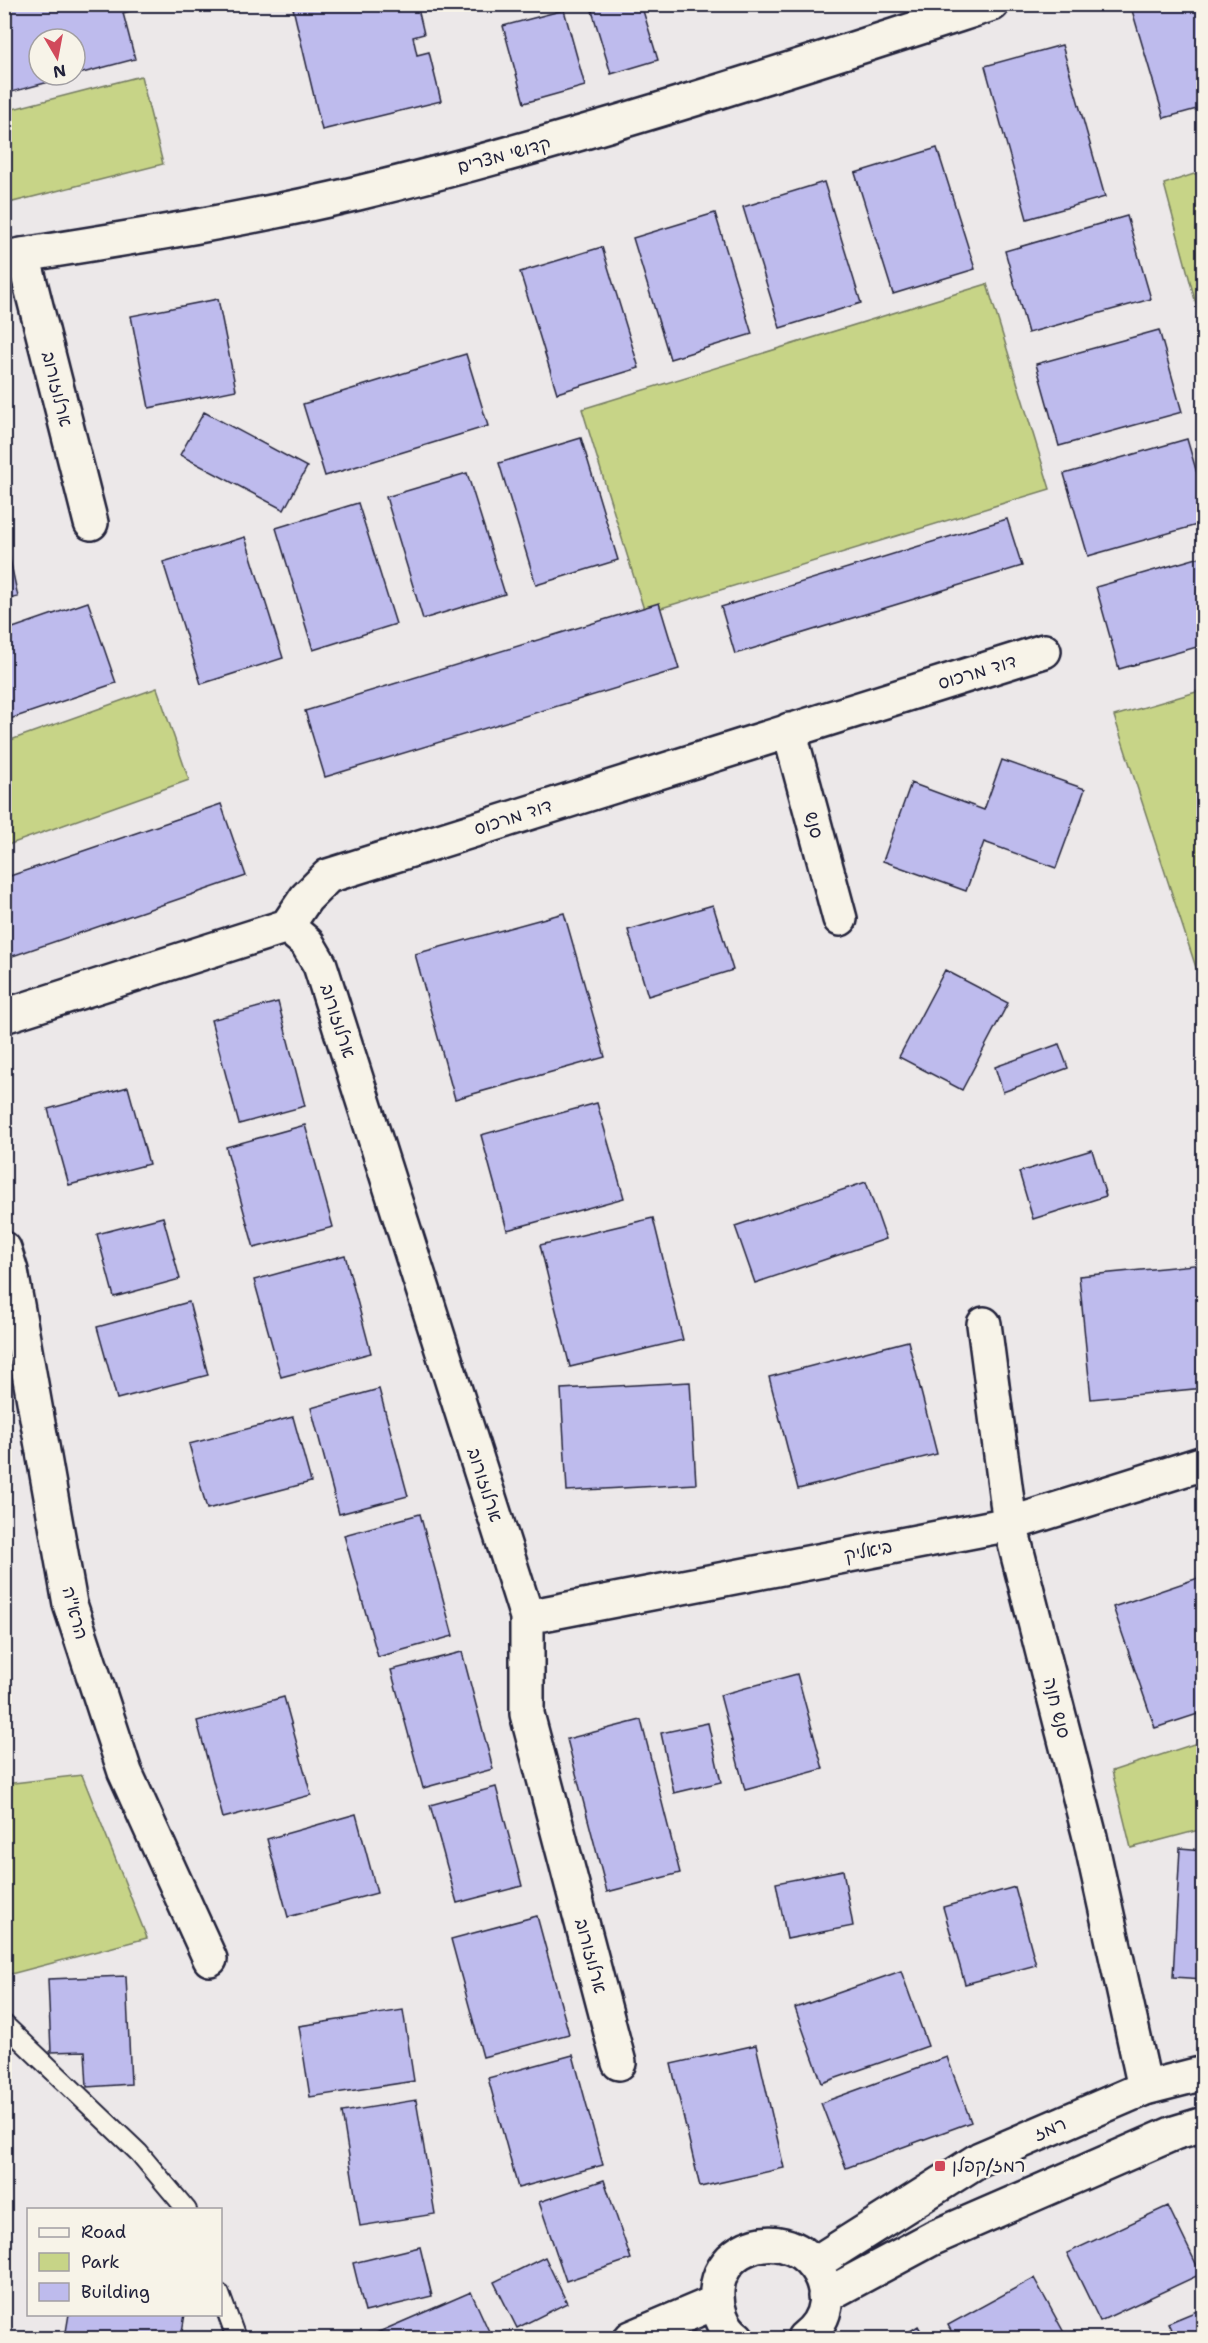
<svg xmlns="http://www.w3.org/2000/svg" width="1208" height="2343" viewBox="0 0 1208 2343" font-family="'Shantell Sans','Playpen Sans Hebrew',sans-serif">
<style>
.green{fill:#c7d487;stroke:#747b61;stroke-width:1.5}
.building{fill:#bebbed;stroke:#22223b;stroke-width:1.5;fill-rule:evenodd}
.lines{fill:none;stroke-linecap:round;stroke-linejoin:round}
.service-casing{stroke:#22223b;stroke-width:22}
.minor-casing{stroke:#22223b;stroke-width:38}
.tertiary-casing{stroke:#22223b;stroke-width:38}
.service{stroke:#f7f3e8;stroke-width:18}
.minor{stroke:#f7f3e8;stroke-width:33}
.tertiary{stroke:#f7f3e8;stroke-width:33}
.poi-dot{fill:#d1495b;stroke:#f7f3e8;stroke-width:2}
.labels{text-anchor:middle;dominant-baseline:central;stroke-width:5;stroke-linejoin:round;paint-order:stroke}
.street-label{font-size:18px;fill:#22223b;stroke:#f7f3e8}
.poi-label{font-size:18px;fill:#22223b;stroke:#f7f3e8;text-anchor:start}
</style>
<rect width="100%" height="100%" fill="#ece8e9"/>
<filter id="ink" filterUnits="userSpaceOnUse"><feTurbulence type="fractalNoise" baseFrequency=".0167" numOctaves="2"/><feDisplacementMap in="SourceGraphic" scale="12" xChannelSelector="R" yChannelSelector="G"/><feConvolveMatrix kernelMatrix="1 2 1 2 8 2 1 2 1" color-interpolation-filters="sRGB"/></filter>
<g filter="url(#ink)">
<path class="green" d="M141 76 163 164 5 204V111Z
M1203 171 1204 172 1203 330 1164 184Z
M987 284 1050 489 645 613 582 409Z
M157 688 189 780 5 846V742Z
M1203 690H1204L1203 989 1114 716Z
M1203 1741V1829L1131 1848 1112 1771Z
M82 1775 147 1938 11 1974 4 1970 5 1784Z"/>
<path class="building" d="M4 4H155L123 13 135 59 4 94ZM39 39H75V75H39Z
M292 4H417L424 34 413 37 417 55 429 52 441 101 322 130Z
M590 4H641L658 60 611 74Z
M1140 4H1204V107L1164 118 1131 7Z
M564 10 585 86 524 103 503 26Z
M1062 45 1105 197 1027 219 985 66Z
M937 148 975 269 893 294 855 173Z
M824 182 861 303 780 328 743 207Z
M715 213 752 334 670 359 633 238Z
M1127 216 1151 299 1028 333 1005 251Z
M602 247 639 368 557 393 520 272Z
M218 299 236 390 149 408 131 316Z
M1159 330 1182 412 1059 446 1036 364Z
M466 354 488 426 325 476 303 404Z
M204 412 307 467 284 510 180 455Z
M581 438 618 560 536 585 499 463Z
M1187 439 1204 497V523L1088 556 1064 474Z
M467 473 505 594 423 619 386 497Z
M358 503 396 624 313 650 276 528Z
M1007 519 1022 566 735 654 721 607Z
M4 531 18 597 4 600Z
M245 537 283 658 201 684 163 562Z
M1204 556V645L1119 669 1096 587Z
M88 602 116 683 4 721V631Z
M659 603 679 669 325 777 305 711Z
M1002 760 1085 789 1056 868 984 842 966 891 883 861 911 783 984 810Z
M221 804 246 876 4 959V878Z
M713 905 733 970 648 996 628 930Z
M564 913 605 1057 455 1099 415 954Z
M945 970 1008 1003 962 1090 899 1057Z
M278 1002 305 1106 239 1124 211 1020Z
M1059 1044 1068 1068 1003 1092 995 1067Z
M128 1087 149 1164 69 1185 48 1109Z
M597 1103 624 1198 507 1230 481 1135Z
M305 1125 333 1227 254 1248 226 1147Z
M1092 1150 1106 1196 1033 1219 1019 1172Z
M866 1182 886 1239 755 1283 735 1226Z
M163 1217 180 1279 114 1297 97 1234Z
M653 1218 683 1340 570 1367 540 1245Z
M345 1255 371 1353 281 1377 254 1280Z
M1204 1264V1388L1091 1399 1079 1276Z
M189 1302 208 1375 117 1399 97 1327Z
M908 1341 937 1454 798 1489 769 1377Z
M690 1382 696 1484 567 1491 561 1389Z
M379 1389 408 1496 339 1514 311 1408Z
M293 1417 311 1482 207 1509 189 1444Z
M420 1514 453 1636 378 1657 344 1535Z
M1204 1576V1712L1155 1728 1113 1607Z
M462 1652 493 1769 423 1788 391 1670Z
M797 1674 823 1769 745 1790 720 1695Z
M284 1697 311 1795 223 1818 197 1721Z
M641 1720 680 1873 607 1892 567 1739Z
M708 1723 721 1782 674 1793 661 1733Z
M496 1787 522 1886 457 1903 430 1805Z
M356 1814 377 1893 288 1917 267 1839Z
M1180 1848 1204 1850V1979L1173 1977Z
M843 1870 853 1926 787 1939 776 1883Z
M1015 1887 1036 1965 965 1984 943 1907Z
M537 1916 569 2034 483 2057 451 1939Z
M901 1971 928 2046 822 2083 795 2008Z
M126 1976 131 2084 87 2087 85 2051 51 2052 48 1979Z
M403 2010 414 2081 310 2097 299 2026Z
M756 2045 784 2168 700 2187 671 2064Z
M573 2055 603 2165 518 2188 488 2078Z
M947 2057 971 2122 846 2168 821 2103Z
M416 2100 435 2214 360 2226 342 2112Z
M604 2180 631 2259 566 2281 539 2202Z
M1168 2206 1201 2274 1100 2321 1067 2253Z
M420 2247 432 2296 365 2312 353 2263Z
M545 2257 567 2303 517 2328 494 2282Z
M1034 2278 1067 2338H955L948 2325Z
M471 2292 492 2338H365Z
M1204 2308V2338H1175L1168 2323Z
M69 2314H185L181 2338H65Z
M918 2326 925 2338H899Z"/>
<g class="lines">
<defs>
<path id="service" d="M4 2024 139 2153 187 2210
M220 2294 236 2338"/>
<path id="minor" d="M23 255 91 523
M789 730 840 919
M287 926 307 943 320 965 527 1617V1714L619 2063
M4 1016 287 926 306 898 328 876 1044 651
M4 1249 11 1271 70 1604 125 1772 210 1959
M984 1324 1010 1524 1090 1837 1145 2088
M527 1617 1010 1524 1204 1463"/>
<path id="tertiary" d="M4 258C123 239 241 221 358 193 572 141 782 72 992 4
M814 2264 980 2159 1145 2088 1204 2073
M825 2296 933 2238 1174 2133 1204 2124
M631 2338 716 2302
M737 2338C722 2327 716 2308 717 2290 718 2275 727 2260 740 2252 801 2217 858 2298 804 2338"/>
</defs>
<use href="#service" class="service-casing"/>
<use href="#minor" class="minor-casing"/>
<use href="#tertiary" class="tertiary-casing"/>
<use href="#service" class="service"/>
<use href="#minor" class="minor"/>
<use href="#tertiary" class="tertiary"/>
</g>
</g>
<rect class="poi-dot" x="934" y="2160" width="12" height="12" rx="3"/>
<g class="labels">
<g class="street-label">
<text transform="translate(504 155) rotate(-15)">קדושי מצרים</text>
<text transform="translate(57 389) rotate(76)">ארלוזורוב</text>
<text transform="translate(977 672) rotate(-17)">דוד מרכוס</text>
<text transform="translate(513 817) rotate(-18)">דוד מרכוס</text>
<text transform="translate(814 825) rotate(75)">סנש</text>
<text transform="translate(338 1021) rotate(72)">ארלוזורוב</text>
<text transform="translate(485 1485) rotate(72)">ארלוזורוב</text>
<text transform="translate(868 1551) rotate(-11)">ביאליק</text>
<text transform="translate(75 1613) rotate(75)">הרא"ה</text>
<text transform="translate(1057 1708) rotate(76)">סנש חנה</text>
<text transform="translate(591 1956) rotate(75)">ארלוזורוב</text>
<text transform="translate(1050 2129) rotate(-23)">רמז</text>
</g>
<g class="poi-label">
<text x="952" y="2166">רמז/קפלן</text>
</g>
</g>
<rect width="1208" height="2343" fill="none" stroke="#f7f3e8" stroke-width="24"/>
<rect x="12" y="12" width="1184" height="2319" fill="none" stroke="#22223b" stroke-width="2" filter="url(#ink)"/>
<rect x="27" y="2208" width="195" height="108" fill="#f7f3e8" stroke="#a29fa3" stroke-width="1.5"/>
<rect x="39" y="2228" width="30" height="9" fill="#f7f3e8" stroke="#a29fa3" stroke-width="1.5"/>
<text x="81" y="2238" font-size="18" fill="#22223b">Road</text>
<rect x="39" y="2253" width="30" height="18" fill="#c7d487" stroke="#a29fa3" stroke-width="1.5"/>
<text x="81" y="2268" font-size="18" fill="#22223b">Park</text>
<rect x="39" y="2283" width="30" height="18" fill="#bebbed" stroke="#a29fa3" stroke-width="1.5"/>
<text x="81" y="2298" font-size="18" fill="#22223b">Building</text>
<g transform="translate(57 57) rotate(170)"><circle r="28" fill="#f7f3e8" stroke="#a29fa3" stroke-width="1.5"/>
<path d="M0-4.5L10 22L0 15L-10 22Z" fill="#d1495b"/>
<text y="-9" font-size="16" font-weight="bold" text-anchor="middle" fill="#22223b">N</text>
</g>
</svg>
